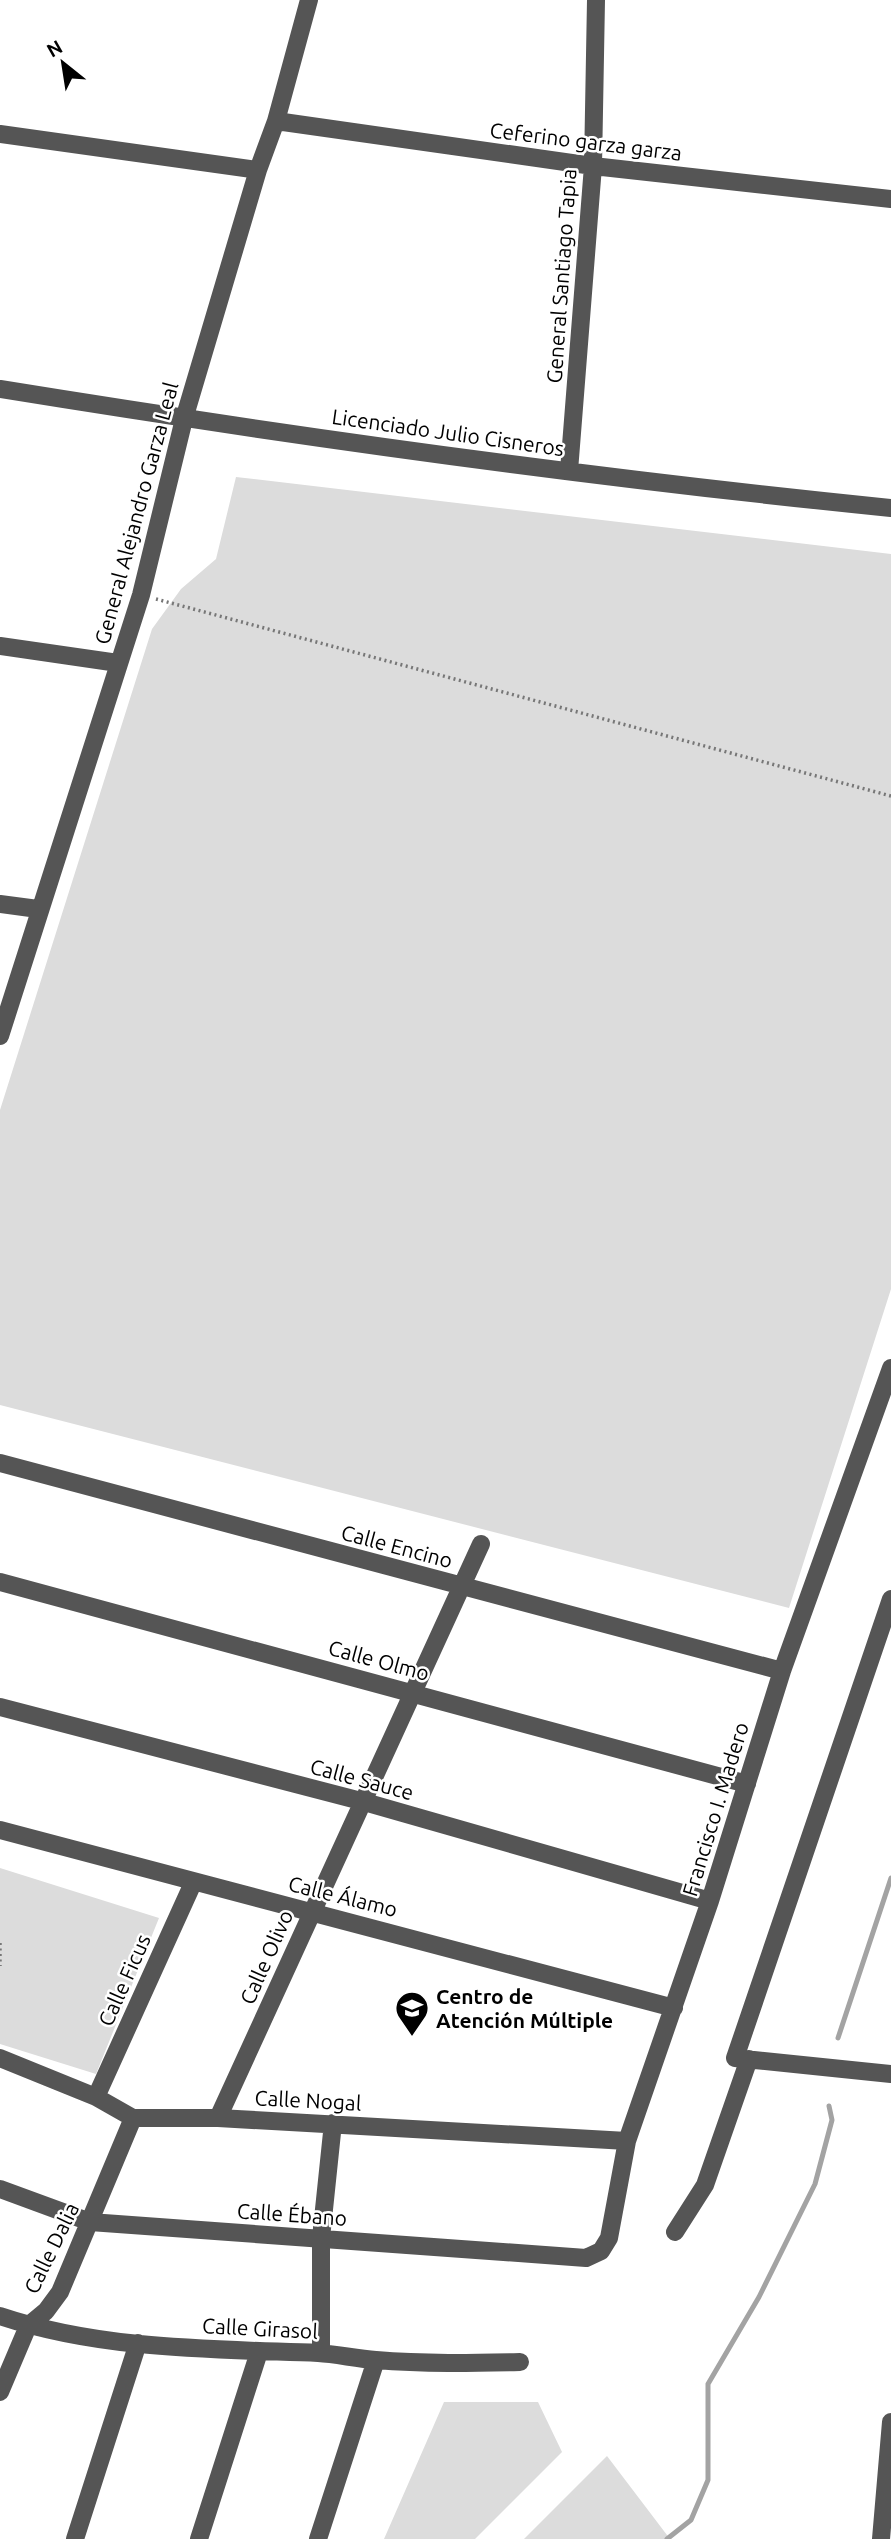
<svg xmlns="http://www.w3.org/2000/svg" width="891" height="2539" viewBox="0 0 891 2539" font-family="Ubuntu,sans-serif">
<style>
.green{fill:#dcdcdc}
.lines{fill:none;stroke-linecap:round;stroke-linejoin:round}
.stream{stroke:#a3a3a3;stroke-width:5}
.path{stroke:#777;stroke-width:3.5;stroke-dasharray:2 3.5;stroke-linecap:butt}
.minor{stroke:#555;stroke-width:18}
.labels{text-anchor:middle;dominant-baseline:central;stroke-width:5;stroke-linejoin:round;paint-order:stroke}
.street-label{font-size:21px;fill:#000;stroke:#fff}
.poi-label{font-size:21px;font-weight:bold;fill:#000;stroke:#fff;text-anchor:start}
</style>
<rect width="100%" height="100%" fill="#fff"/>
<path class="green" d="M236 477 891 554V1289L789 1608 0 1405V1110L152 629 181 589 216 559Z
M0 1868 159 1918 96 2074 0 2044Z
M444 2402H538L562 2452 475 2539H384Z
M607 2456 670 2539H524Z"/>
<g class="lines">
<path class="stream" d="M838 2038 891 1878
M667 2539 691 2520 708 2480V2384L759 2297 815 2184 832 2120 829 2106"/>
<path class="path" d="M156 599 891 796
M0 1943V1966"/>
<path class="minor" d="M276 121 593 166 891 199
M0 134 258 170
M0 389C296 437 593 478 891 508
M569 471 593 166 596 0
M0 646 118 663
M0 904 38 909
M0 1036 141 595 184 419 258 170 276 121 309 0
M0 1463 782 1671
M0 1582 747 1784
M891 1599 735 2058 891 2074
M0 1707 361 1801 710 1901
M0 1830 674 2008
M0 2058 96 2097 133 2118H218L627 2141
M96 2097 193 1883
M218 2118 481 1544
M0 2189 90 2222 586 2258 601 2251 609 2238 627 2141 710 1901 782 1671 891 1368
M675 2232 705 2185 749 2059
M0 2316C101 2350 213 2349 318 2353 337 2354 357 2359 376 2360 424 2364 473 2363 520 2362
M321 2353V2238L333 2123
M0 2392 28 2326 46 2311 60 2292 133 2118
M75 2539 138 2343
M199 2539 259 2352
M318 2539 376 2360
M881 2539 891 2422"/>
</g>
<defs>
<symbol id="school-pin" viewBox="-11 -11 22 30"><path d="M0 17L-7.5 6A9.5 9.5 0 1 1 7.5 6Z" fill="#000" stroke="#fff"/><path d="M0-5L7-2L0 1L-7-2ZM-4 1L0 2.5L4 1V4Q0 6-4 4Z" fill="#fff"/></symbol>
</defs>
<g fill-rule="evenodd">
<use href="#school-pin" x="393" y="1989" width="38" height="52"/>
</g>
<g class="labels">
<g class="street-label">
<text transform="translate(586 141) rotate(7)">Ceferino garza garza</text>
<text transform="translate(561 276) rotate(-86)">General Santiago Tapia</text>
<text transform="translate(448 432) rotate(8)">Licenciado Julio Cisneros</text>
<text transform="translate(136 513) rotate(-75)">General Alejandro Garza Leal</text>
<text transform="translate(397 1546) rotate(15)">Calle Encino</text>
<text transform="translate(379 1660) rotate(15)">Calle Olmo</text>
<text transform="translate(362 1779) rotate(15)">Calle Sauce</text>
<text transform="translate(715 1809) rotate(-73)">Francisco I. Madero</text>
<text transform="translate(343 1896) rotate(14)">Calle Álamo</text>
<text transform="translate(266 1957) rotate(-66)">Calle Olivo</text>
<text transform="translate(124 1980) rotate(-66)">Calle Ficus</text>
<text transform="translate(308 2100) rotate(3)">Calle Nogal</text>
<text transform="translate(292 2214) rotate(4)">Calle Ébano</text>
<text transform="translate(51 2248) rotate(-64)">Calle Dalia</text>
<text transform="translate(260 2328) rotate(3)">Calle Girasol</text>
</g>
<g class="poi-label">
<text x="436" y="1996">Centro de<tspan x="436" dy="24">Atención Múltiple</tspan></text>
</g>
</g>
<g transform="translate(63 63) rotate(330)" stroke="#ffffff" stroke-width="5" paint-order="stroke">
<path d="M0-5L12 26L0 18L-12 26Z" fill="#000000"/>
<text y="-10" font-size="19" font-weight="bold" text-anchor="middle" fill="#000000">N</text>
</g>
</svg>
